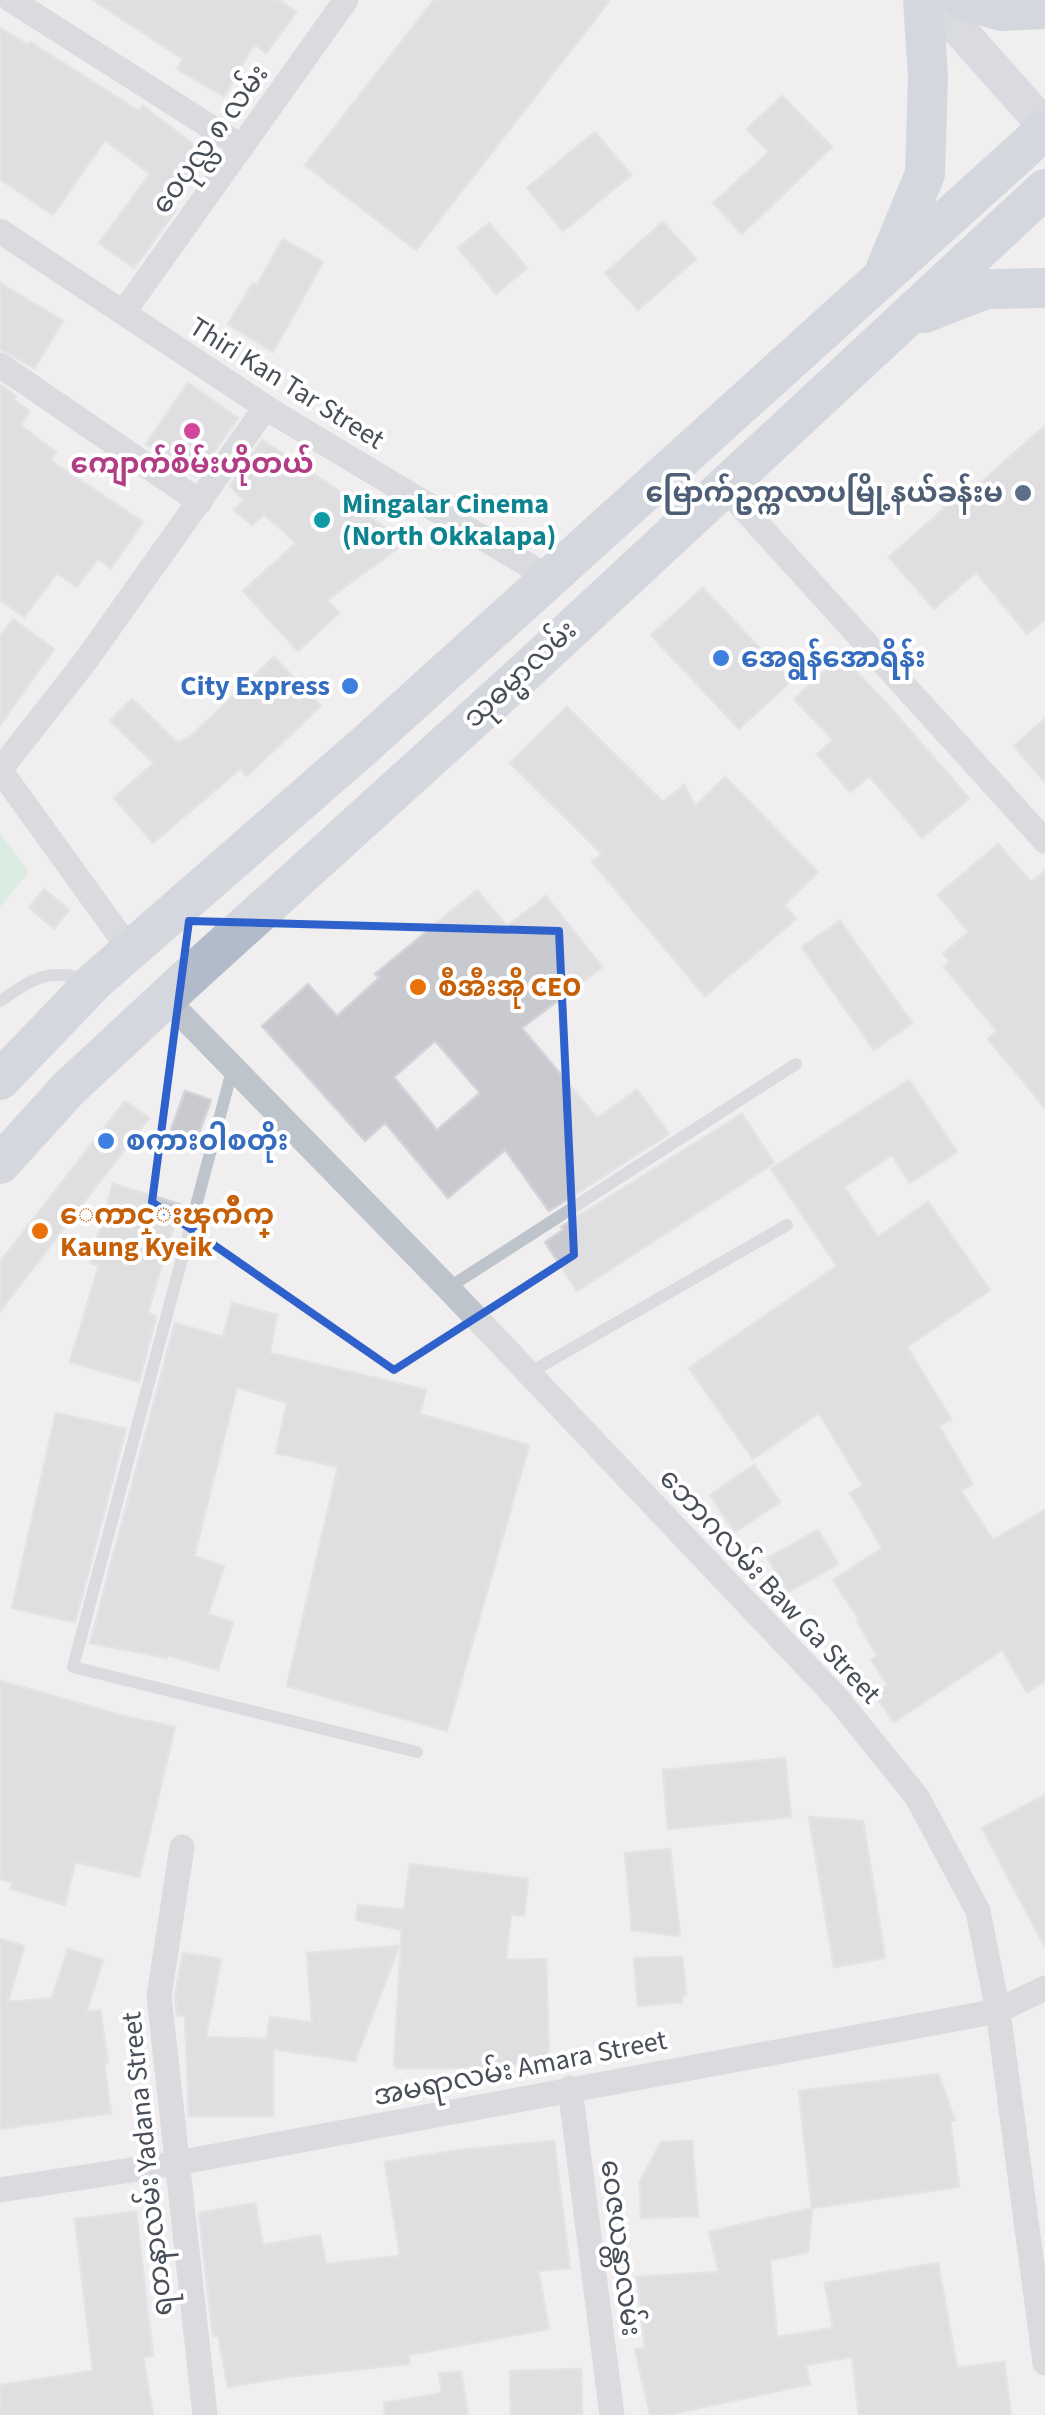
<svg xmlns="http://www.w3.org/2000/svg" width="1045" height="2415" viewBox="0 0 1045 2415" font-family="'Source Sans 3','Noto Sans Myanmar',sans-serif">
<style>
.green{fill:#c1e9d5}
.building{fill:#c9cad0;stroke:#d3d4d9;stroke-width:2.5;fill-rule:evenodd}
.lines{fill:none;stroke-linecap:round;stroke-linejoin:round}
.lane{stroke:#bec4cb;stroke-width:12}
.street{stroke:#bec4cb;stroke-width:25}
.secondary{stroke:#bec4d0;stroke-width:35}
.primary{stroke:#b1bbca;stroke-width:40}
.marked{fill:none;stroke:#2e61cb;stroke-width:8;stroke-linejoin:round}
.hotel-dot{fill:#d1479c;stroke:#fff;stroke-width:4}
.service-dot{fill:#5c6f8a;stroke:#fff;stroke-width:4}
.culture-dot{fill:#0f9aa8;stroke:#fff;stroke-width:4}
.shop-dot{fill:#3f7fe0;stroke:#fff;stroke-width:4}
.food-dot{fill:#e8710a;stroke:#fff;stroke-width:4}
.labels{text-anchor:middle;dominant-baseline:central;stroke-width:8;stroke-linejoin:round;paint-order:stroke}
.street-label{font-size:28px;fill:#484f59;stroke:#fff}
.hotel-label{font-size:28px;font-weight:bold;fill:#b23c85;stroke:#fff}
.service-label{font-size:28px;font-weight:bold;fill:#4e5e75;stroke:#fff;text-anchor:end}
.culture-label{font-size:28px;font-weight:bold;fill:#0d838f;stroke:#fff;text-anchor:start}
.shop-label{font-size:28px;font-weight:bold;fill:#366cbe;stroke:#fff;text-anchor:start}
.food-label{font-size:28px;font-weight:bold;fill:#c56008;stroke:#fff;text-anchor:start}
</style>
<rect width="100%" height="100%" fill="#f0eeee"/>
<path class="green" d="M0 833 29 872 0 907Z"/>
<path class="building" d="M93 0H279L296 12 266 53 254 44 224 96 177 69 183 59Z
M434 0H610L416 250 305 165Z
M0 28 28 45 30 42 139 111 143 106 205 153 166 203 176 210 134 268 99 243 150 174 105 140 53 215 0 179Z
M782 96 832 147 742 234 713 203 769 152 747 129Z
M595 132 631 175 563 231 527 188Z
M663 222 696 259 638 310 605 273Z
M489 223 527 268 496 294 458 248Z
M283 239 323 262 273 352 228 324 253 283 257 285Z
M0 283 63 321 34 368 0 349Z
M188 383 238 418 196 477 146 444Z
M0 385 16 396 14 400 30 411 20 425 56 452 50 460 143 522 111 568 98 559 76 587 57 573 24 617 0 600Z
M1045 426V620L1027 634 976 572 934 609 889 557 945 508 939 501 961 481 970 492Z
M262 440 333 487 405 543 327 600 339 613 298 651 243 591 296 543 264 514 252 525 234 510 244 501 230 486Z
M703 588 791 681 739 729 651 635Z
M13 619 54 649 0 725V637Z
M841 656 882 698 969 798 922 838 869 776 850 792 817 754 833 740 794 699Z
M274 657 321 706 247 776 240 769 153 843 114 798 154 763 110 721 132 699 178 743 191 736Z
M567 707 663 802 684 785 695 806 725 777 818 872 784 905 796 919 705 996 592 862 602 854 510 763Z
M1045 719V782L1014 746Z
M998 844 1031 882 1045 871V1108L988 1039 997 1031 944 967 950 962 943 954 969 932 938 895Z
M44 889 69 910 54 929 29 907Z
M477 890 507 926 546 896 602 967 522 1028 597 1118 637 1090 669 1134 549 1211 505 1150 448 1198 385 1123 365 1141 262 1026 308 984 337 1016 379 978 375 974ZM435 1041 480 1093 437 1130 394 1077Z
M840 921 912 1023 874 1050 802 947Z
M909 1080 957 1152 910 1183 892 1155 844 1187 878 1237 928 1202 990 1290 907 1347 951 1419 939 1426 973 1484 961 1491 993 1540 1045 1510V1681L1027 1692 1002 1650 894 1722 874 1694 888 1685 871 1660 877 1656 857 1620 859 1619 833 1580 882 1548 850 1493 863 1486 819 1413 753 1459 689 1368 837 1266 771 1169Z
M185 1091 211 1100 195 1144 169 1135Z
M125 1101 149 1118 0 1311V1262Z
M742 1114 774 1163 577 1291 545 1242 563 1230 561 1227Z
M113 1184 180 1204 148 1312 156 1317 139 1382 70 1362 99 1265 90 1263Z
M232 1303 277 1315 270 1353 426 1390 420 1414 529 1445 447 1731 287 1686 338 1467 276 1453 287 1403 237 1387 194 1556 224 1566 208 1614 233 1622 218 1670 168 1655 167 1658 90 1643 175 1323 223 1337Z
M56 1413 126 1429 75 1622 12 1608Z
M754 1465 780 1502 735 1532 710 1495Z
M818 1530 838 1564 788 1592 768 1558Z
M0 1681 124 1716 175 1727 139 1877 75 1862 65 1905 11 1889 13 1882 0 1879Z
M785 1758 791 1817 668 1829 663 1770Z
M1045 1795V1947L982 1828Z
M809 1817 863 1821 885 1958 834 1967Z
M670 1849 680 1936 632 1930 625 1853Z
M410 1864 528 1879 524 1916 511 1914 506 1960 546 1959 549 2063 458 2068H397L394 2064 402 1930 356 1920 358 1905 404 1910Z
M0 1939 24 1946 8 2002 52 1998 68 1949 103 1960 86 2012 100 2010 108 2062 104 2063 111 2113 0 2129Z
M399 1946 355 2061 273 2049V2116H189L185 2016 177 2015 175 1996 183 1953 221 1959 206 2037 267 2039 270 2017 312 2023 307 1953Z
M682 1957 686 1995H682V2002L638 2006 634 1958Z
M938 2074 955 2120H950L959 2187 812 2208 799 2091Z
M554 2141 570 2268 538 2271 549 2329 408 2355 409 2364 287 2377 228 2387 218 2335 213 2336 199 2213 255 2203 263 2245 320 2235 326 2264 400 2256 385 2162 459 2150Z
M692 2141 698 2216 641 2218 640 2182 661 2142Z
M812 2208 808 2252 770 2260 777 2337 833 2328 825 2283 938 2263 957 2368 1004 2362 1011 2415H859L852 2357 806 2365 810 2384 667 2415H650L635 2349H645L637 2277 719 2272 709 2232Z
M136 2212 153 2356 143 2357 153 2415H0V2385L93 2371 75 2219Z
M581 2369 582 2415H511L510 2371Z
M461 2372 468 2415H385L384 2403 442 2393 439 2373Z"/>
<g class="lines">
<path class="lane" d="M0 1001C36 977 45 969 89 979
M233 1067 73 1667 417 1752
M448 1288 796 1064
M529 1373 787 1225"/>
<path class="street" d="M11 0 242 147
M0 231 276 414 548 577
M123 313 346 0
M0 365 200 502
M725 488 1045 841
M0 770 87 659 266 407
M0 770 130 950
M166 999 448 1288 837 1698 917 1797 978 1911 998 2011 1045 2363
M182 1847 159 1996 205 2415
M570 2088 612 2415
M0 2190 177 2163 998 2011 1045 1988"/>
<path class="secondary" d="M933 0 1045 126"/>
<path class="primary" d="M963 0 1002 11 1045 9
M886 268 925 174 928 76 923 0
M925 313 986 289 1045 288
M0 1080 95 981 365 745 1045 130
M0 1164 69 1088 180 985 523 674 1045 189"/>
</g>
<path d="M0 0H1045V2415H0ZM189 921 559 931 574 1255 394 1370 152 1202Z" fill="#f0eeee" fill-opacity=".55" fill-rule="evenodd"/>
<path class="marked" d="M189 921 559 931 574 1255 394 1370 152 1202Z"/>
<circle class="hotel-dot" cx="192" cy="431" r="10"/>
<circle class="service-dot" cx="1023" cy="493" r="10"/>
<circle class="culture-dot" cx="322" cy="520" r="10"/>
<g class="shop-dot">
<circle cx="721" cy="658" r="10"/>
<circle cx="350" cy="686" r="10"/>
<circle cx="106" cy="1141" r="10"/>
</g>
<g class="food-dot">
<circle cx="418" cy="987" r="10"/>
<circle cx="40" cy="1231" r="10"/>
</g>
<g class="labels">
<g class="street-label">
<text transform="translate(210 139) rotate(-54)">ဝေပုလ္လ ၈ လမ်း</text>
<text transform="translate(287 383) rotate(32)">Thiri Kan Tar Street</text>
<text transform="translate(520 674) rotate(-43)">သုဓမ္မာလမ်း</text>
<text transform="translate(770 1586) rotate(47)">ဘောဂလမ်း Baw Ga Street</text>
<text transform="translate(520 2068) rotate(-11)">အမရာလမ်း Amara Street</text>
<text transform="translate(147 2164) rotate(-96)">ရတနာလမ်း Yadana Street</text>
<text transform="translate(621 2248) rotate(83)">ဝေဇယန္တာလမ်း</text>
</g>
<g class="hotel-label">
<text x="192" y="464">ကျောက်စိမ်းဟိုတယ်</text>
</g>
<g class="service-label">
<text x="1003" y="493">မြောက်ဥက္ကလာပမြို့နယ်ခန်းမ</text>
</g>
<g class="culture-label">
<text x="342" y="504">Mingalar Cinema<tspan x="342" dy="32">(North Okkalapa)</tspan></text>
</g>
<g class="shop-label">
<text x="741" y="658">အေရွန်အောရိန်း</text>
<text x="330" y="686" text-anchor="end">City Express</text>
<text x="126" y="1141">စကားဝါစတိုး</text>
</g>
<g class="food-label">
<text x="438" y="987">စီအီးအို CEO</text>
<text x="60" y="1215">ေကာင္းၾကိဳက္<tspan x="60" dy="32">Kaung Kyeik</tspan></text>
</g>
</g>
</svg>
